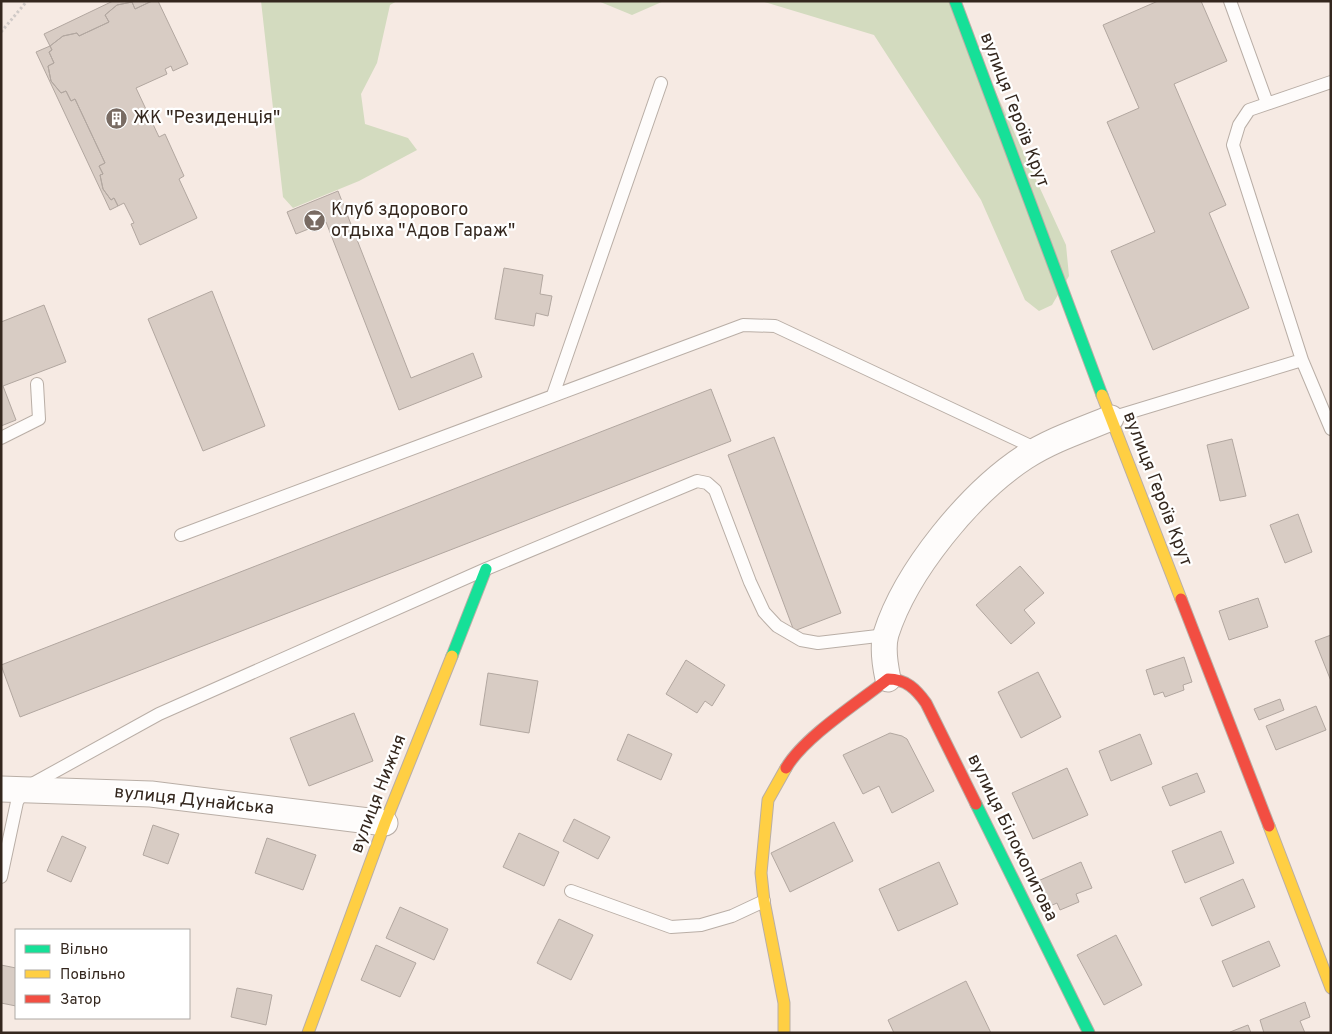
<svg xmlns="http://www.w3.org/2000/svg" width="1332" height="1034" viewBox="0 0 1332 1034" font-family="Overpass,sans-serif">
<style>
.green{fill:#d3dbbf}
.building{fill:#d8ccc4;stroke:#b2a7a0}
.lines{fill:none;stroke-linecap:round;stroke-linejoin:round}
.lane-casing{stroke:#b9aea6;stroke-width:14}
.street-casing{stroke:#b9aea6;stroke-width:27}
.fast-casing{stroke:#b9aea6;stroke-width:13}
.slow-casing{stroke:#b9aea6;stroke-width:13}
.jam-casing{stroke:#b9aea6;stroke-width:13}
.path{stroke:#d0cac7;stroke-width:3;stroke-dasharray:2.5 2.5;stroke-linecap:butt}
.lane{stroke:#fefcfb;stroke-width:12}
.street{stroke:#fefcfb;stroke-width:25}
.fast{stroke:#16e098;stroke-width:11}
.slow{stroke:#ffcf43;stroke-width:11}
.jam{stroke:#f24e42;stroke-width:11}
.labels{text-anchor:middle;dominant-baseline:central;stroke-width:4.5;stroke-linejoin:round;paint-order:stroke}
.street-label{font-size:18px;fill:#34271e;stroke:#fff}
.poi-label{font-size:18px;fill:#34271e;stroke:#fff;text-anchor:start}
</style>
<rect width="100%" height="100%" fill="#f6eae3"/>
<path class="green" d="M261 1H397L390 5 377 63 361 94 365 124 408 138 417 150 359 181 293 208 283 197Z
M598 1H664L632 15Z
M761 1H954L1066 245 1069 276 1052 305 1039 311 1025 300 981 200 874 35Z"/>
<path class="building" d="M113 1H152L135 9 132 2 117 5 105 15 109 22 79 36 77 33 63 36 50 46 44 34Z
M152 1H158L188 64 173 71 171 66 165 69 167 74 136 88 159 137 165 134 184 176 179 179 197 218 140 245 131 224 134 223 124 203 118 206 114 198 111 200 103 189 100 175 103 174 99 166 105 163 75 99 71 101 66 91 61 93 51 81 48 66 54 63 49 52 52 50 50 46 63 36 77 33 79 36 109 22 105 15 117 5 132 2 135 9Z
M1158 1H1201L1227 61 1174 84 1226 205 1209 213 1249 308 1153 350 1111 251 1155 232 1107 122 1139 108 1103 25Z
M50 46 52 50 49 52 54 63 48 66 51 81 61 93 66 91 71 101 75 99 105 163 99 166 103 174 100 175 103 189 111 200 114 198 118 206 110 210 36 52Z
M338 191 411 378 473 353 482 377 399 410 326 222 296 234 287 212Z
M504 268 543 275 540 294 552 296 548 316 536 313 534 326 495 319Z
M212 291 265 426 203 451 148 319Z
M44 305 66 362 3 386 16 420 1 426V322Z
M711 389 731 441 20 717 1 665Z
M774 437 841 613 794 631 728 455Z
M1232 439 1246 496 1220 501 1207 445Z
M1298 514 1312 552 1285 563 1270 525Z
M1020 566 1044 593 1024 610 1035 623 1011 644 976 605Z
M1258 598 1268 627 1229 640 1219 611Z
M1331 635V681L1315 641Z
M1184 657 1192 682 1183 685 1184 690 1165 697 1163 692 1154 695 1146 670Z
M686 660 725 685 712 706 705 701 697 713 666 694Z
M1038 672 1061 717 1021 738 998 692Z
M488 673 538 681 529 733 480 725Z
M1280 699 1284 710 1259 720 1254 709Z
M1316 706 1326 730 1276 750 1266 726Z
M354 713 373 761 309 786 290 738Z
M890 733 902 736 907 739 934 791 892 813 879 786 863 794 843 755Z
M628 734 672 754 661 780 617 760Z
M1140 734 1152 764 1111 781 1099 751Z
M1067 768 1088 815 1033 839 1012 793Z
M1197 773 1205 792 1170 806 1162 787Z
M574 819 610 837 598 859 563 841Z
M834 822 853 861 790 892 771 853Z
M153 825 179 834 168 864 143 855Z
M1221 831 1234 863 1185 883 1172 851Z
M519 833 559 852 544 886 503 867Z
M62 836 86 847 71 882 47 871Z
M267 838 316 855 303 890 255 873Z
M939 862 958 904 898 931 879 889Z
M1081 862 1092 888 1076 894 1079 902 1060 910 1057 903 1048 907 1038 881Z
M1243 879 1255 907 1212 926 1200 898Z
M400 907 448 929 434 960 386 938Z
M559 919 593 935 571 980 537 963Z
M1116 935 1142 985 1104 1005 1077 955Z
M1269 941 1280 966 1233 987 1222 961Z
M376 945 416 963 400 997 361 980Z
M1 965 16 968V1006L1 1003Z
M966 981 991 1033H894L888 1020Z
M237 988 272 995 266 1025 231 1017Z
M1305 1002 1310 1017 1300 1021 1305 1033H1264L1260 1020Z
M1248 1025 1251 1033H1230V1032Z"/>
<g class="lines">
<defs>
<path id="lane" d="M1230 1 1267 103
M1302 360 1233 145 1239 125 1249 110 1331 82
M553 395 661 83
M1111 418 1302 360 1331 429
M1 438 39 419 37 384
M181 535 743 325 775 326 1039 450
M1 877 17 802 25 788 159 714 486 569 697 481 707 483 715 490 750 582 764 612 777 626 801 640 818 643 886 635
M571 891 671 927 701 925 732 916 764 901"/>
<path id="street" d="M888 679C885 665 882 648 886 634 906 571 970 493 1025 457 1051 440 1082 430 1111 418
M1 789 151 794 385 823"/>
<path id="fast" d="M955 1 1102 395
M452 656 486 569
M976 804 1089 1033"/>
<path id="slow" d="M1102 395 1181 599
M1269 826 1331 988
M308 1033 385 823 452 656
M784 1033V1003L764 901 761 873 768 800 786 768"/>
<path id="jam" d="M1181 599 1269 826
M786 768C804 737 859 702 888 679 906 679 916 689 926 703L976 804"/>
</defs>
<use href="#lane" class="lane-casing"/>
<use href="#street" class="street-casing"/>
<use href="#fast" class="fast-casing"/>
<use href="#slow" class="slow-casing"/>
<use href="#jam" class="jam-casing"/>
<path class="path" d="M1 32 27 1"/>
<use href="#lane" class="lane"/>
<use href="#street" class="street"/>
<use href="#fast" class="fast"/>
<use href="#slow" class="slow"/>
<use href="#jam" class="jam"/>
</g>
<defs>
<symbol id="building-disc" viewBox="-11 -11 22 22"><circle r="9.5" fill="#786b63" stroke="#fff"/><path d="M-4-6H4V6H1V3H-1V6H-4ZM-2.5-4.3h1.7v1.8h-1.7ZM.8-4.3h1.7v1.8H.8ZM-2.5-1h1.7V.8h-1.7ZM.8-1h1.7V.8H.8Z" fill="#fff"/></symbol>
<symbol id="bar-disc" viewBox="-11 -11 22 22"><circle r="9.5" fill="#786b63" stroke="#fff"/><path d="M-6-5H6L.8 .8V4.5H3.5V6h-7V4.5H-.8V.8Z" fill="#fff"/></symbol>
</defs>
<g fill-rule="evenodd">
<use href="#building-disc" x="104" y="106" width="25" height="25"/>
<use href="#bar-disc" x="302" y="208" width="25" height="25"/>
</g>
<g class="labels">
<g class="street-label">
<text transform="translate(1014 110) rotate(69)">вулиця Героїв Крут</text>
<text transform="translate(1157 489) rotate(69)">вулиця Героїв Крут</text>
<text transform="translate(379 794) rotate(-69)">вулиця Нижня</text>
<text transform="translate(194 801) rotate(6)">вулиця Дунайська</text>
<text transform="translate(1012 838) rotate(64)">вулиця Білокопитова</text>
</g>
<g class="poi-label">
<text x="133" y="118">ЖК "Резиденція"</text>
<text x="331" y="210">Клуб здорового<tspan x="331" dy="21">отдыха "Адов Гараж"</tspan></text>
</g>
</g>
<rect width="1332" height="1034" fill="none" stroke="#34271e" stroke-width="5"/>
<rect x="15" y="929" width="175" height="90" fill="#ffffff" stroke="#aea9a5"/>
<rect x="25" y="945" width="25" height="8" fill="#16e098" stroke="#aea9a5"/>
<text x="60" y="954" font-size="15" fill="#34271e">Вільно</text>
<rect x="25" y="970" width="25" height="8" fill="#ffcf43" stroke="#aea9a5"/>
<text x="60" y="979" font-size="15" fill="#34271e">Повільно</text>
<rect x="25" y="995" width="25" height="8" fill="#f24e42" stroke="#aea9a5"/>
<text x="60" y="1004" font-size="15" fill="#34271e">Затор</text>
</svg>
